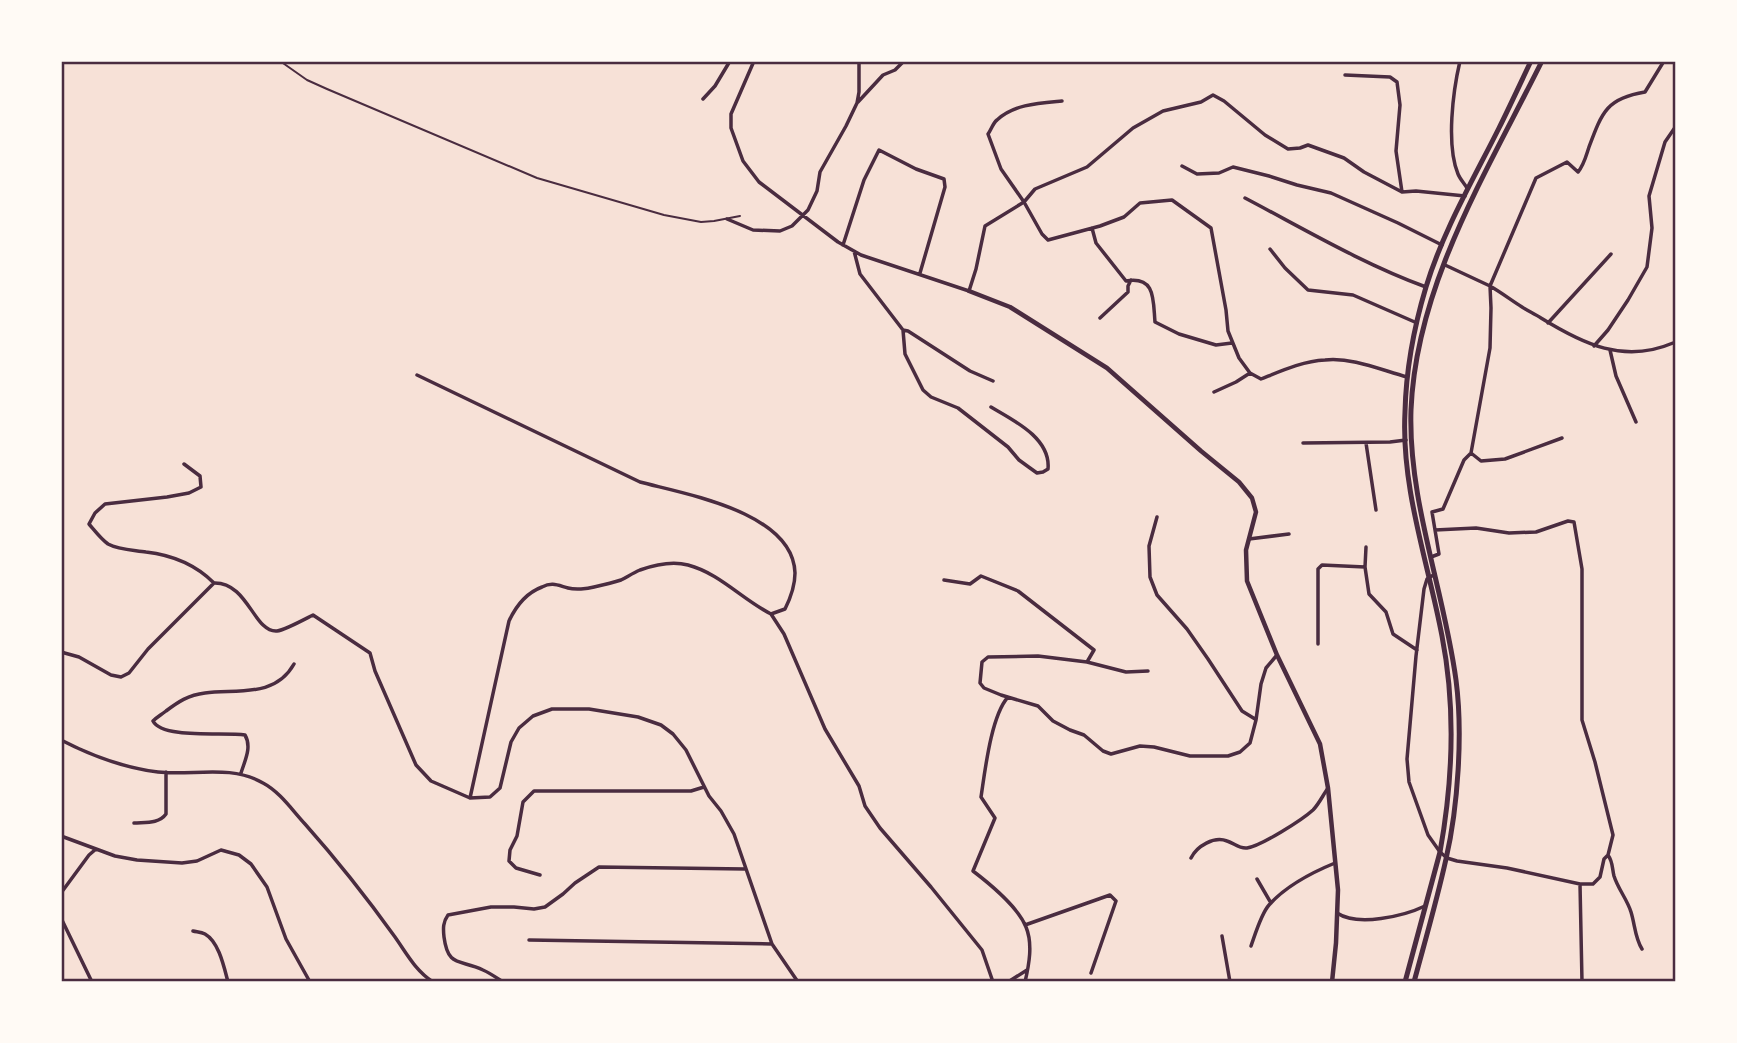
<svg xmlns="http://www.w3.org/2000/svg" width="1737" height="1043" viewBox="0 0 1737 1043" font-family="'Roboto Condensed',sans-serif">
<style>
.lines{fill:none;stroke-linecap:round;stroke-linejoin:round}
.service{stroke:#4a2c40;stroke-width:2}
.minor{stroke:#4a2c40;stroke-width:3.5}
.tertiary{stroke:#4a2c40;stroke-width:4.5}
.secondary{stroke:#4a2c40;stroke-width:5}
.neatline{fill:none;stroke:#4a2c40;stroke-width:2.5}
</style>
<rect width="100%" height="100%" fill="#f7e1d7"/>
<g class="lines">
<path class="service" d="M280 61 307 80 327 89 537 178 664 215 701 222 714 221 740 216"/>
<path class="minor" d="M754 61 731 114V128L743 161 759 182 838 242 861 255 969 291 976 269 985 226 1024 202 1042 234 1048 240 1100 226 1124 217 1140 203 1172 200 1211 228 1226 310 1228 331 1239 358 1250 373 1261 379C1281 371 1303 361 1325 360 1352 357 1381 370 1407 377
M1460 61C1453 91 1446 145 1458 174 1460 179 1464 183 1467 188
M1664 61 1645 92C1607 98 1602 112 1589 147 1586 156 1584 165 1578 172L1567 162 1536 178 1490 286C1502 293 1511 300 1522 307 1528 311 1535 314 1541 318 1583 344 1624 364 1673 343
M1345 75 1390 77 1397 82 1400 105 1396 151 1402 192
M703 99 715 86 730 61
M1062 101C1040 103 1014 104 997 120 993 123 991 130 988 134L1001 169 1024 202 1035 189 1087 167 1133 128 1163 111 1201 102 1213 95 1224 101 1265 135 1288 149 1300 148 1308 145 1344 158 1364 172 1402 192 1416 191 1465 196
M858 102 883 75 895 70 904 61
M1182 166 1197 174 1219 173 1233 167 1269 176 1297 185 1331 193 1398 223 1442 245
M1245 198C1304 229 1363 264 1426 287
M727 219 753 230 780 231 792 226 808 210 817 191 820 172 846 126 857 103 859 92V61
M1092 228 1096 243 1126 281C1156 276 1153 300 1155 322L1179 334 1216 345 1232 343
M843 245 864 180 879 150 916 169 944 179 945 187 920 273
M1270 249 1285 268 1308 290 1353 295 1417 323
M854 251 860 274 903 330 905 354 923 390 931 397 958 408 1008 447 1019 460 1030 468 1037 473 1043 472 1048 469C1051 438 1013 420 991 407
M1100 318 1128 292V286L1131 280
M1548 323 1611 254
M903 330 908 331 970 371 993 381
M1594 346 1608 330 1628 300 1647 267 1652 228 1649 196 1665 142 1676 126
M1610 350 1616 376 1636 422
M417 375 640 482C685 494 793 512 795 573 795 586 791 597 785 609L771 614C743 600 719 573 688 565 673 561 654 565 640 570 633 573 627 577 621 580 612 583 603 585 594 587 587 589 575 590 568 588 557 585 552 582 542 587 526 593 516 606 509 621L470 798
M1214 392 1236 382 1250 373
M1303 443 1390 442 1406 440
M1366 443 1376 510
M1471 453 1481 461 1505 459 1562 438
M184 464 200 476 201 487 189 493 167 497 105 504 95 513 89 524C95 531 101 539 108 544 119 550 134 550 146 552 172 555 195 564 214 583
M1157 517 1149 546 1150 577 1157 595 1187 629 1208 659 1242 711 1255 719
M1435 530 1476 528 1509 533 1536 532 1568 521 1574 522 1582 569V720L1595 762 1613 835 1608 855
M1249 539 1289 534
M1431 557 1439 554 1432 512 1443 509 1464 460 1471 453 1490 348 1491 308 1490 286 1445 265
M1365 567 1366 547
M1435 574 1427 579 1424 589 1416 656 1407 759 1409 782 1428 835 1440 852 1447 858 1457 861 1507 868 1580 884H1593L1600 877 1604 859 1608 855C1613 862 1612 868 1614 876 1618 889 1627 899 1631 912 1635 925 1635 938 1642 949
M944 580 970 584 981 576 1018 591 1094 650 1087 662 1038 656 988 657 982 662 980 683 984 688 1001 695 1038 706 1053 721 1070 730 1084 735 1103 751 1111 754 1140 746 1154 747 1190 756H1228L1240 752 1250 743 1256 720 1261 684 1266 668 1277 655
M771 614 784 634 825 729 859 786 865 806 880 828 931 887 982 950 993 982
M1318 644V569L1322 565 1365 567 1369 594 1386 612 1393 634 1417 650
M61 652 79 657 111 675 121 677 129 673 148 649 214 583C248 582 254 633 277 631 285 630 305 619 313 615L370 653 375 671 416 765 431 781 470 798 490 797 500 788 511 742 519 728 533 716 552 709H589L638 717 661 725 673 734 686 750 709 796 721 811 734 834 772 944 798 982
M1087 662 1126 672 1148 671
M1008 697C991 716 985 771 981 797L995 818 973 871C990 884 1018 907 1026 927 1033 944 1029 965 1025 982
M61 740C90 755 125 768 158 772 192 776 231 764 263 783 280 792 292 810 305 824 337 860 367 898 395 937 407 954 415 970 433 982
M241 773C245 760 252 747 245 735 224 732 162 739 153 721 157 717 161 715 166 711 178 702 188 695 205 693 237 689 275 698 294 664
M134 823C145 822 159 824 166 814V772
M61 836 115 856 137 860 182 863 197 861 221 850 239 855 251 864 267 887 286 939 310 982
M1191 858C1197 846 1214 836 1227 841 1234 843 1239 849 1247 848 1261 846 1302 820 1313 810 1319 804 1323 795 1328 788
M540 875 516 868 509 861 510 850 517 836 523 802 534 791H691L704 787
M1257 879 1271 903
M1580 884 1582 982
M61 893 89 855 96 849
M1337 913C1358 927 1404 916 1425 906
M61 918 92 982
M1025 925 1110 895 1116 901 1091 973
M193 931C197 932 201 932 205 934 219 942 224 967 228 982
M1222 936 1230 982
M529 940 772 944
M1251 946C1255 935 1261 914 1269 905 1285 887 1313 872 1335 863
M503 982C497 978 490 973 483 970 460 959 448 968 444 937 443 928 443 922 448 915L491 907H514L534 909 545 907 563 894 575 883 599 867 745 869
M1008 982 1027 970"/>
<path class="tertiary" d="M969 291 1010 307 1107 368 1201 451 1239 482 1252 498 1256 512 1246 550 1247 581 1277 655 1320 744 1328 788 1338 890 1336 943 1332 982"/>
<path class="secondary" d="M1405 982 1440 852C1453 780 1456 708 1442 636 1428 562 1401 488 1405 412 1406 370 1414 327 1426 287 1443 231 1473 180 1499 128 1510 106 1520 84 1531 61
M1414 982C1425 941 1437 900 1446 859 1458 807 1463 733 1456 680 1444 590 1408 501 1411 410 1416 284 1488 170 1542 61"/>
</g>
<rect width="1737" height="1043" fill="none" stroke="#fffaf5" stroke-width="126"/>
<rect x="63" y="63" width="1611" height="917" class="neatline"/>
</svg>
